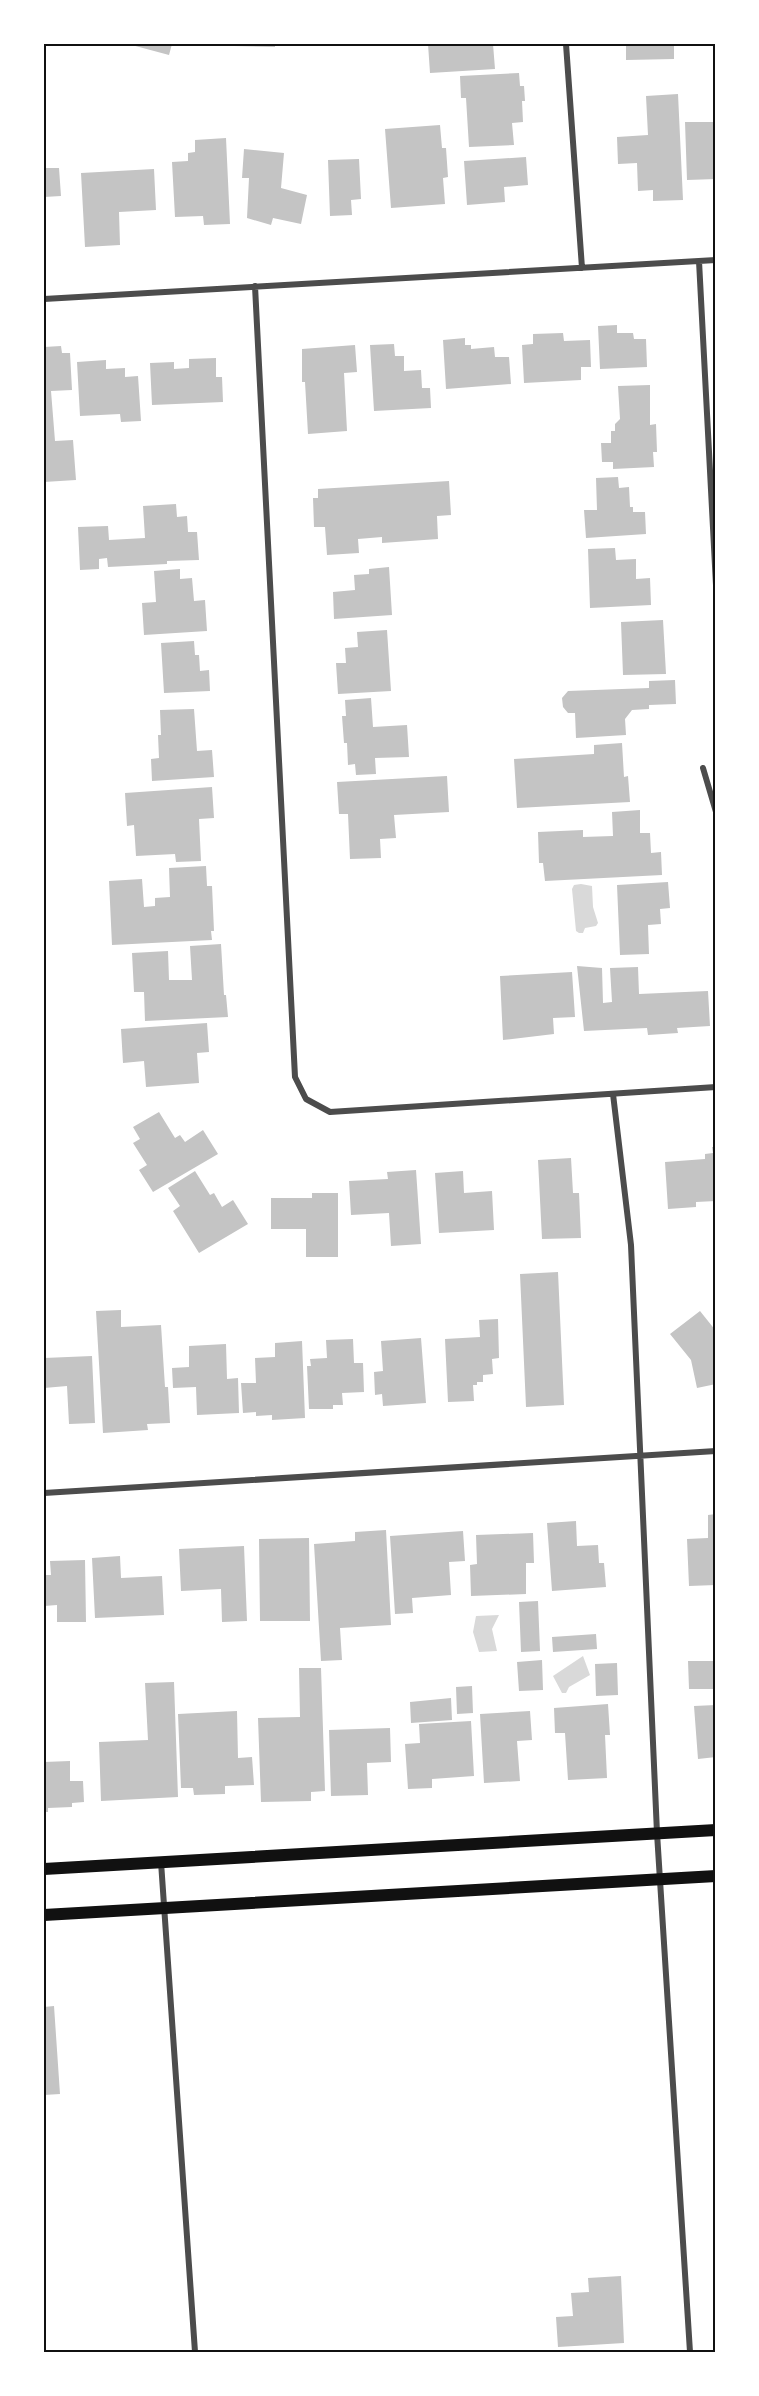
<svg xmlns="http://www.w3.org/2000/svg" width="759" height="2396" viewBox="0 0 759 2396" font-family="Roboto,sans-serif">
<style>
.water{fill:#d9d9d9}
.building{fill:#c4c4c4}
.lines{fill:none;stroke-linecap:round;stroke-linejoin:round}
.minor{stroke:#4c4c4c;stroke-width:6}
.secondary{stroke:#111;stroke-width:12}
.neatline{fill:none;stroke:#111;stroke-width:2}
</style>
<rect width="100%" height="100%" fill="#fff"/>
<path class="water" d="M581 884 592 886 593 907 598 923 596 926 585 928 583 933H579L576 931 572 889 574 885Z
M499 1615 492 1629 497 1651 479 1652 473 1632 476 1616Z
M583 1656 590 1675 569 1687 566 1693H562L553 1676Z"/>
<path class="building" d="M128 44H172L169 55Z
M234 44H275V47L234 46Z
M428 44H493L495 69 430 73Z
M626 44H674V59L626 60Z
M519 73 520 86H524L525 101H522L523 122 512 123 514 145 469 147 466 98H461L460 76Z
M678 94 683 200 653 201V190L638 191 637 163 618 164 617 137 648 135 646 96Z
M685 122H716V179L687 180Z
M440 125 442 148H446L448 177 443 178 445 204 391 208 385 129Z
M226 138 230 224 204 225 203 216 175 217 172 162 188 161V153L195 152V140Z
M244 149 284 153 281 188 307 195 301 224 273 218 271 225 247 218 249 178H242Z
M526 157 528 185 504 187 505 202 467 205 464 161Z
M359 159 361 199 351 200 352 215 330 216 328 160Z
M44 168H59L61 196 44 197Z
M154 169 156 210 119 212 120 245 85 247 81 173Z
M617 325V333H633L634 339H646L647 367 600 369 598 326Z
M563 333 564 341 590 340 591 367H581V380L524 383 522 345 533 344V334Z
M465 338V345H471V349L494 347 495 357H509L511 384 446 389 443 340Z
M394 344 395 356H404V371L421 370 422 388H430L431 408 374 411 370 345Z
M355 345 357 372 344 373 347 431 308 434 305 382H302V349Z
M61 346 62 353H70L72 390 51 391 55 441 73 440 76 480 44 482V347Z
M216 358V377H222L223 402 152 405 150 363 174 362V369L189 368V359Z
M106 360V369L125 368V377L138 376 141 421 121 422 120 414 80 416 77 362Z
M650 385V425L656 424 657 452H653L654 467 613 469V462H602L601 443H611V431H615V424L620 419 618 386Z
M618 477 619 488 629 487 630 507H633V512H645L646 534 586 538 584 510H597L596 478Z
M449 481 451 515 437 516 438 539 382 543V537L358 539 359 553 327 555 325 527H314L313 498H318V489Z
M176 504 177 517 187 516 188 532H197L199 560 167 561V564L108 567 107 558 99 559V569L80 570 78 527 108 526 109 540 145 538 143 506Z
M615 548 616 560 636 559V579L650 578 651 605 590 608 588 549Z
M389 567 392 615 334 619 333 592 355 590 354 575 369 574V569Z
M180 569V579L192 578 194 601 205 600 207 631 144 635 142 603 156 602 154 571Z
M663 620 666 674 623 675 621 622Z
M387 630 391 691 338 694 336 663H346L345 648 358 647 357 632Z
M194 641 195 655H199L200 671 209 670 210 691 164 693 161 643Z
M675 680 676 704 649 705V709L632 710 625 719 626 735 576 738 575 713H568L563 707 562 698 568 691 649 688V681Z
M371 698 373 727 407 725 409 757 375 758 376 774 356 775 355 764 348 765 347 743H344L342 716H346L345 700Z
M194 709 197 751 212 750 214 777 152 781 151 759 159 758 158 735H161L160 710Z
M622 743 624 777 628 776 630 802 517 808 514 759 594 754V745Z
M447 776 449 812 394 815 396 838 380 839 381 858 350 859 348 814H339L337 782Z
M212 787 214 818 199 819 201 861 176 862 175 854 136 856 134 825 127 826 125 793Z
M640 810V833H650L651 853 661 852 662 875 545 881 543 863H539L538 832 583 830V837L613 836 612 812Z
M206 866 207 886H212L214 931H211L212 940 112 945 109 881 142 879 144 907 155 906V898L170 897 169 868Z
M668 882 670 908 660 909 661 924 648 925 649 954 620 955 617 885Z
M221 944 224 995H226L228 1017 145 1021 144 992H134L132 953 168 951 169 980H192L190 946Z
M577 966 602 968 603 1003 612 1002 610 968 638 967 639 994 708 991 710 1026 677 1028 678 1033 648 1035 647 1028 584 1031Z
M572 972 575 1017 553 1018 554 1034 503 1040 500 976Z
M207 1023 209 1052 197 1053 199 1083 146 1087 144 1061 123 1063 121 1029Z
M159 1112 175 1138 180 1135 185 1142 203 1130 218 1154 153 1192 139 1170 147 1165 133 1143 140 1139 133 1127Z
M712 1147H716V1201L696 1202V1207L668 1209 665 1162 705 1159V1154L713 1153Z
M571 1158 573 1193H579L581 1238 542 1239 538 1160Z
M416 1170 421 1244 391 1246 389 1213 351 1215 349 1181 388 1179 387 1172Z
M195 1171 210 1195 214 1193 222 1207 233 1200 248 1224 199 1253 173 1211 180 1206 168 1188Z
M463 1171 464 1193 492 1191 494 1230 439 1233 435 1173Z
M312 1193H338V1257H306V1229H271V1198H312Z
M558 1272 564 1405 526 1407 520 1274Z
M121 1310V1327L161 1325 165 1387H168L170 1423 147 1424 148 1430 103 1433 96 1311Z
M700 1311 716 1331V1384L697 1388 691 1360 670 1334Z
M498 1319 499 1358 492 1359 493 1374 483 1375V1382H477V1385H473L474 1401 448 1402 445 1339 480 1337 479 1320Z
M421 1338 426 1403 383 1406 382 1394 375 1395 374 1372 383 1371 381 1341Z
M353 1339 354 1363H363L364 1392 342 1393 343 1405H333V1409H309L307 1366H311L310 1359 327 1358 326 1340Z
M302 1341 305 1418 272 1420V1415L256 1416V1412L243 1413 241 1383H256L255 1358 275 1357V1343Z
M226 1344 227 1379 238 1378 239 1413 197 1415 196 1387 173 1388 172 1368 189 1367V1346Z
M92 1356 95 1423 69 1424 67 1386 44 1388V1358Z
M716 1514V1585L689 1586 687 1539 708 1538V1515Z
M576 1521 577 1546 598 1545 599 1563H604L606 1587 552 1591 547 1523Z
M386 1530 391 1625 340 1628 342 1660 321 1661 314 1544 355 1541V1532Z
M463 1531 465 1561 449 1562 451 1595 412 1598 413 1613 395 1614 390 1536Z
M533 1533 534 1563H526V1594L471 1596 470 1565 477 1564 476 1535Z
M309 1538 310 1621H260L259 1539Z
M244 1546 247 1621 222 1622 221 1589 181 1591 179 1549Z
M120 1556 121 1578 162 1576 164 1615 95 1618 92 1558Z
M85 1560 86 1622H57V1605L44 1606V1575H51L50 1561Z
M538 1601 540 1651 521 1652 519 1602Z
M596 1634 597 1649 553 1652 552 1637Z
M542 1660 543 1690 519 1691 517 1662Z
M688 1661H716V1689H689Z
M617 1663 618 1695 596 1696 595 1664Z
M299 1668H321L325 1791 311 1792V1801L261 1802 258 1718 300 1717Z
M174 1682 178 1797 101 1801 99 1742 148 1740 145 1683Z
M472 1686 473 1713 457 1714 456 1687Z
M451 1698 452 1720 411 1723 410 1702Z
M608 1704 610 1735H605L607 1778 568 1780 565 1733H555L554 1708Z
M716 1705V1757L698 1759 694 1706Z
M237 1711 238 1758 252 1757 254 1785 225 1786V1794L194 1795 193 1788H181L178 1714Z
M530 1711 532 1740 517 1741 520 1781 484 1783 480 1714Z
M471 1721 474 1776 432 1779V1788L408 1789 405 1744 420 1743 419 1724Z
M390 1728 391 1762 367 1763 368 1795 331 1796 329 1730Z
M70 1761V1781H83L84 1802 72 1803V1807L48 1808V1812H44V1762Z
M54 2006 60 2094 44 2095V2007Z
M621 2276 624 2343 558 2347 556 2317 573 2316 571 2293 589 2292 588 2278Z"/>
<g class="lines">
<path class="minor" d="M566 44 582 268
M699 261 716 585
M255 286 295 1077 306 1099 330 1112 716 1087
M44 299 716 260
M703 768 716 812
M613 1094 631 1245 657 1833 690 2352
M44 1493 716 1451
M161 1862 195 2352"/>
<path class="secondary" d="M44 1869 716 1830
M44 1915 716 1876"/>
</g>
<rect width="759" height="2396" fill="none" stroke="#ffffff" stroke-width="90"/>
<rect x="45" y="45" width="669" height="2306" class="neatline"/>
</svg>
